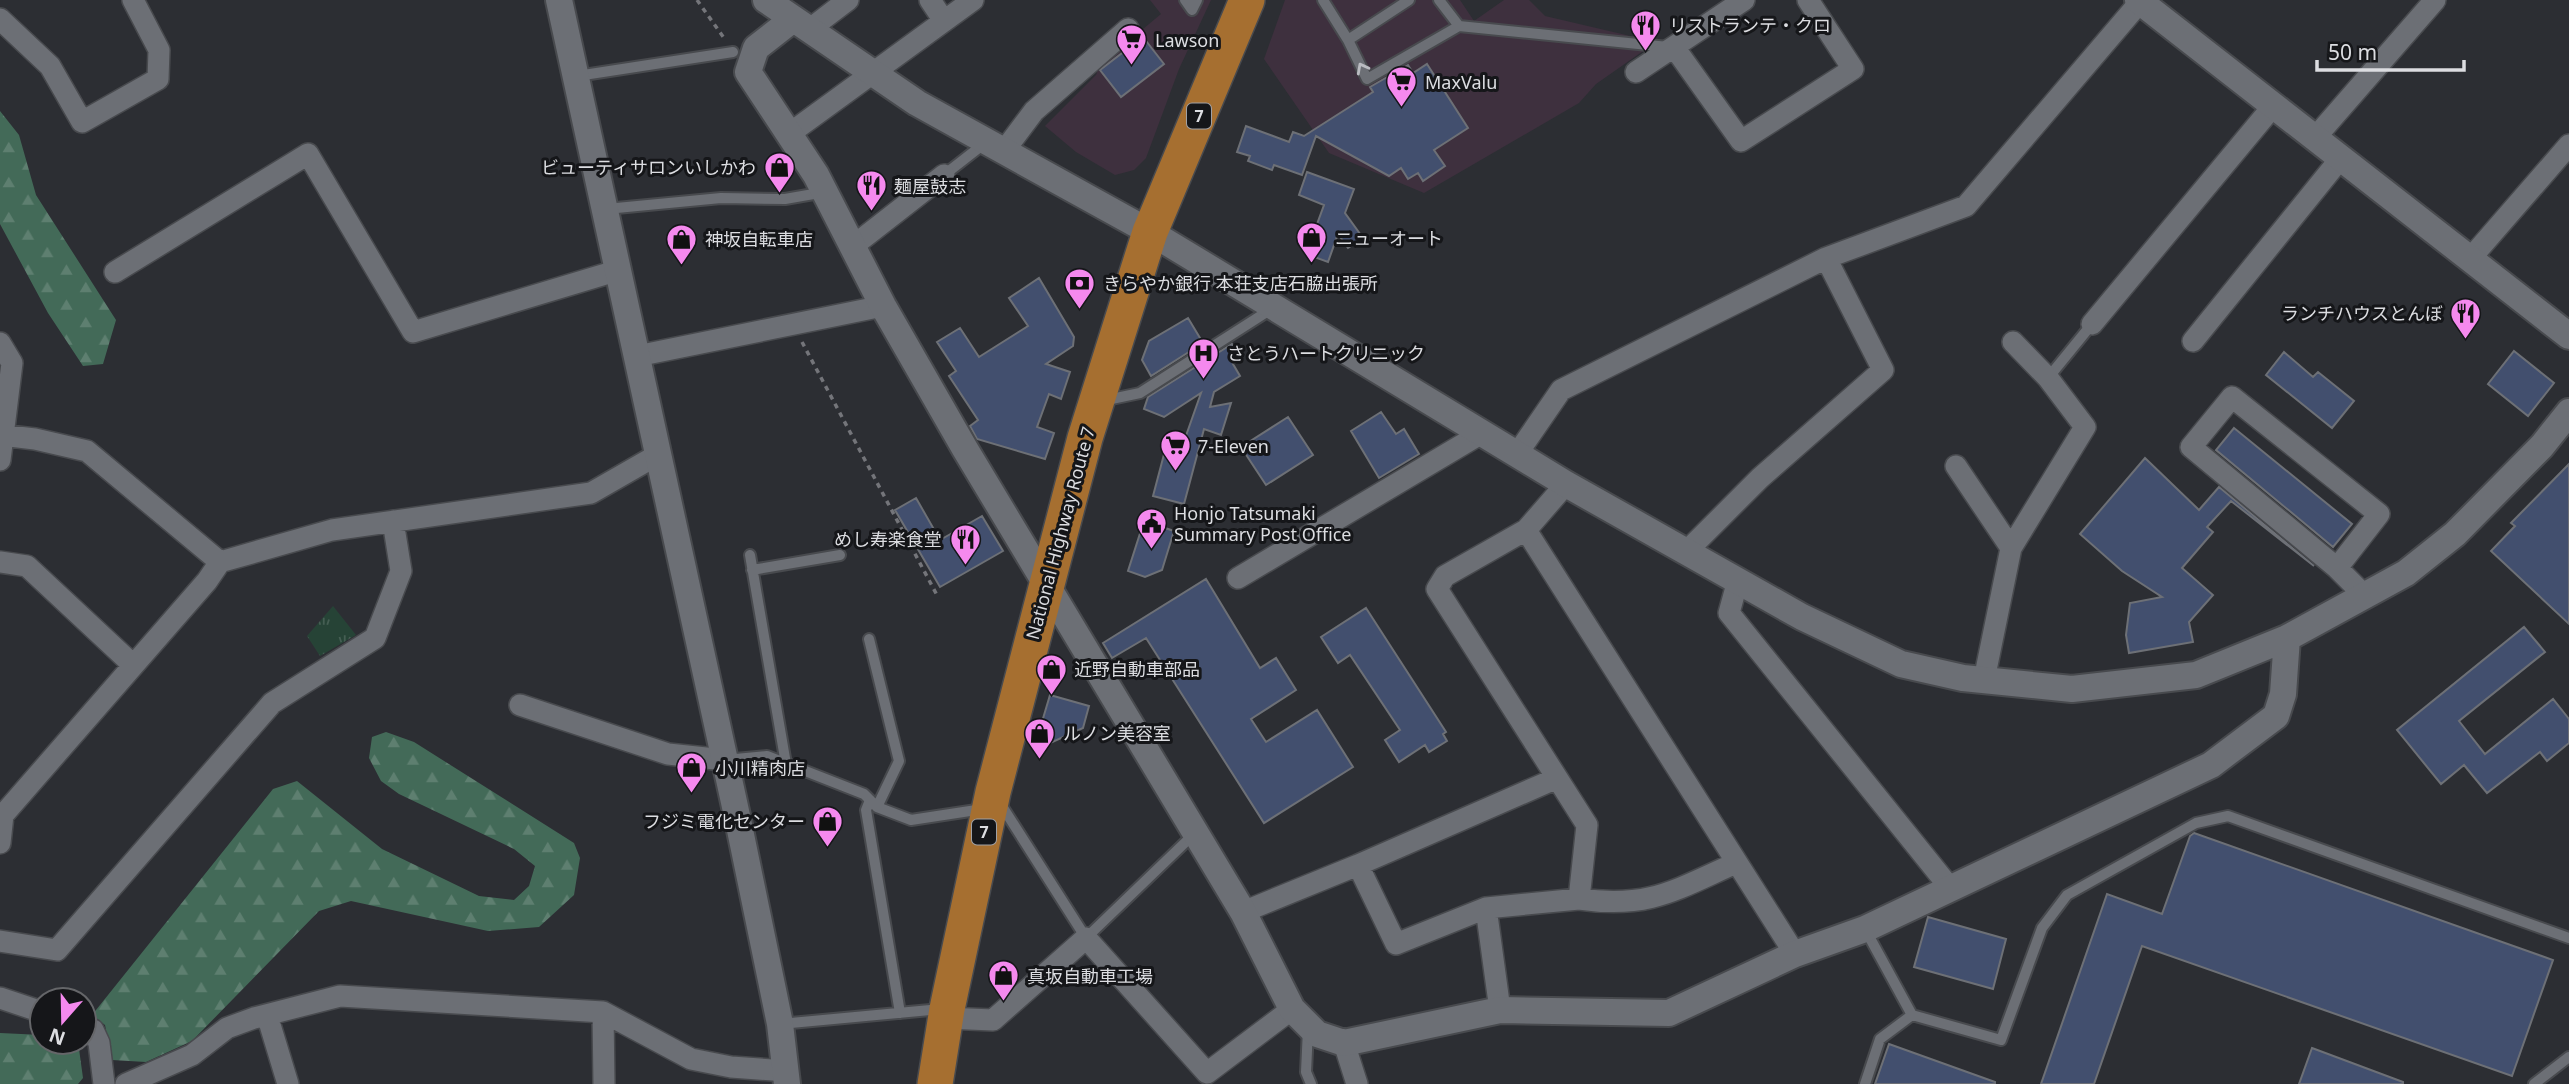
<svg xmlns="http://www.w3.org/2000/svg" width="2569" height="1084" viewBox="0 0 2569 1084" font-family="'Noto Sans','Noto Sans JP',sans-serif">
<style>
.commercial{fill:#3e303e}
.grass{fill:url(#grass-tufts)}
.forest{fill:url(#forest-firs)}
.building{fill:#424f6e;stroke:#6d7076;stroke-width:2}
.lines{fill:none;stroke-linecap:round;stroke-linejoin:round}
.service-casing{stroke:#484a4e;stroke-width:14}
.minor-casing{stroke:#484a4e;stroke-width:24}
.tertiary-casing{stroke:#484a4e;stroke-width:30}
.trunk-casing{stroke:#484a4e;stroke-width:38}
.path{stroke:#74757a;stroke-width:3.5;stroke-dasharray:5 5;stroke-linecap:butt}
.service{stroke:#6c6f75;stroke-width:10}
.minor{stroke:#6c6f75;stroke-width:21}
.tertiary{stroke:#6c6f75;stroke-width:26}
.trunk{stroke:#a66f30;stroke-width:35}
.oneway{stroke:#babcc1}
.labels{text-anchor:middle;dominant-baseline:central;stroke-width:6;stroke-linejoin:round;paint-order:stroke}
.shield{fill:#151619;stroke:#a0a1a5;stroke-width:2}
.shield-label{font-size:16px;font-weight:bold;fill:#dcdde1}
.poi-label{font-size:18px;fill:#dcdde1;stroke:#151619;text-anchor:start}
.street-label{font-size:18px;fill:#dcdde1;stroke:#151619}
</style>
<defs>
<pattern id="grass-tufts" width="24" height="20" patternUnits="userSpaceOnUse" patternTransform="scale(1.75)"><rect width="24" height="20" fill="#264336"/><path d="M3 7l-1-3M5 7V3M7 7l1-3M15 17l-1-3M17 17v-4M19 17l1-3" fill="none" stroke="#455e53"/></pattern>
<pattern id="forest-firs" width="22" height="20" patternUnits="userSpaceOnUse" patternTransform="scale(1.75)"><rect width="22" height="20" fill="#436a58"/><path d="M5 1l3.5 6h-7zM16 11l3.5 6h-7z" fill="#5e7f70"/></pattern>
</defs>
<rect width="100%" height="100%" fill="#2c2e33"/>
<path class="commercial" d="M1150 0H1211L1179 69 1146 158 1134 170 1115 175 1076 152 1045 126 1096 75 1100 65 1161 14Z
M1285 0H1460L1474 21 1504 0H1529L1545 16 1656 42 1596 84 1579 103 1424 193 1329 153 1264 59Z"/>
<path class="grass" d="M333 606 356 635 320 656 307 636Z"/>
<path class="forest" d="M0 111 19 135 36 195 116 320 103 364 83 366 48 313 0 224Z
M386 732 414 742 574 843 580 858 574 895 539 927 488 931 351 901 319 911 192 1041 146 1062 112 1060 105 1025 92 1015 273 789 297 781 382 849 479 896 514 900 529 886 535 866 514 849 399 794 381 781 369 758 372 737Z
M0 1033 42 1035V1042H70L79 1049 83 1078 78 1084H0Z"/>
<path class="building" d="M1143 37 1164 64 1121 97 1100 70Z
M1427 64 1468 128 1434 150 1445 166 1423 181 1418 173 1408 179 1401 168 1389 176 1316 136 1302 175 1274 165 1272 170 1248 161 1250 156 1237 152 1246 126 1289 142 1293 132 1304 136 1373 92 1370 87 1408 65 1413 73Z
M1307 172 1354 189 1345 213 1363 238 1348 248 1338 234 1328 262 1306 254 1324 205 1299 195Z
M1039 278 1074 337 1073 346 1046 364 1070 372 1061 399 1049 394 1037 427 1054 433 1045 459 977 439 970 426 978 420 949 376 956 371 937 342 960 328 979 357 1028 326 1009 298Z
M1188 318 1203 343 1151 376 1142 360 1149 341Z
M1232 344 1241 359 1233 364 1240 376 1214 392 1210 407 1231 403 1221 435 1204 429 1184 504 1153 496 1167 443 1182 447 1201 393 1164 417 1144 409 1148 397Z
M2514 351 2554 383 2528 416 2488 384Z
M2284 352 2313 377 2318 372 2354 401 2332 428 2266 375Z
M1381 412 1396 434 1404 429 1419 454 1379 478 1351 431Z
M1288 417 1313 455 1266 485 1241 447Z
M2234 428 2352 524 2333 547 2216 450Z
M2145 458 2199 510 2219 487 2314 566 2231 501 2207 527 2213 532 2182 568 2213 595 2189 622 2193 642 2129 653 2126 635 2130 603 2162 597 2122 571 2080 534Z
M2569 464V624L2491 551 2515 526 2511 523Z
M916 498 940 540 982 516 1003 551 940 587 895 510Z
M1144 521 1174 531 1162 570 1145 577 1128 571Z
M1206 579 1260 668 1276 658 1296 690 1251 719 1266 742 1317 710 1353 767 1264 823 1146 638 1112 658 1103 643Z
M1366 608 1446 732 1443 734 1447 741 1429 752 1425 745 1399 762 1385 740 1400 730 1350 655 1338 663 1321 637Z
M2524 627 2545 652 2459 721 2485 754 2553 699 2569 719V743L2547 761 2540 752 2487 793 2464 765 2441 784 2397 730Z
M1050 695 1089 706 1083 728 1046 745 1036 742Z
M2194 833 2553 960 2512 1076 2142 946 2094 1084H2041L2107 894 2162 914 2190 836Z
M1928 917 2006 939 1993 989 1914 967Z
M1889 1044 1995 1082V1084H1875Z
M2312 1048 2403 1082V1084H2299Z"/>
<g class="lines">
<defs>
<path id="service" d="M1185 0 1192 10 1197 0
M1323 0 1348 40 1409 0
M1439 0 1459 26 1668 47
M1348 40 1367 79 1459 26
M577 76 733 52
M944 175 985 143
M606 209 721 198 785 199 825 192
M2048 378 2092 324
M1102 401 1140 393 1273 308
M750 555 786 764
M752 570 840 555
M869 639 899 761 877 807
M725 760 767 756 864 794 877 807 911 820 983 809
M870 800 866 810 900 1013
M1000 803 1086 938 1195 833
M1865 929 1912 1015 2001 1040 2042 928 2067 895 2196 823 2228 816 2569 938
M780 1024 941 1009
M1308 1029 1306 1072 1311 1084
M1865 1084 1880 1039 1912 1015
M2534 1084 2569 1057"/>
<path id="minor" d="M930 0 944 21
M0 19 50 66 82 122 158 79 159 50 133 0
M810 29 848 0
M1674 47 1741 141 1853 69 1808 0
M1636 72 1744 0
M789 134 973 0
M2314 139 2435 0
M1004 151 1034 111 1128 29
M853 246 944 175
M2470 259 2569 145
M115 272 308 154 413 332 619 270
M2092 324 2274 105
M2193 341 2340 159
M0 343 12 363 0 460
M637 356 883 306
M0 435 35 439 87 451 220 562
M1517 454 1561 390 1826 258 1966 206 2140 2
M1956 466 2011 548
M1526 530 1566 484
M1687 551 1760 478 1883 370 1826 258
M0 562 27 566 132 664
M2337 568 2379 514 2232 397 2191 447 2337 568 2364 595
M1238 578 1482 433
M1738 580 1729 613 1951 889
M1984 680 2011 548 2085 427 2048 378 2013 342
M520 705 668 754 725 760
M1555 779 1358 865 1396 944 1486 908 1579 899
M0 843 3 815 207 581 220 562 332 530 591 493 659 454
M1736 863C1675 890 1649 909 1579 899L1587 825 1437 589 1445 576 1526 530 1795 954
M1486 908 1500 1010
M1243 912 1358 865
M0 941 57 950 272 703 375 638 401 571 393 521
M0 998 42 1012
M603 1012 604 1084
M267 1015 288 1084
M945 1018 993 1020 1086 938 1207 1073 1292 1009
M84 1027 93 1030 99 1043 104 1084
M1344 1043 1357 1084
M126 1084 192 1055 227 1028 254 1018 340 996 603 1012 691 1059 731 1067 787 1071"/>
<path id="tertiary" d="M559 0 739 825 780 1024 787 1084
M766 0 917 103 1150 232 1566 484 1802 617 1901 664 1963 678 2072 689 2196 675 2287 638 2406 573 2455 534 2542 446 2569 412
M2138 0 2569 336
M793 19 756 48 748 72 816 175 883 306 965 449 1243 912 1292 1009 1317 1034 1344 1043 1500 1010 1669 1013 1795 954 1865 929 2211 765 2276 716 2283 694 2287 638"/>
<path id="trunk" d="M935 1084 947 1009 993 792 1085 438 1150 232 1247 0"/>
</defs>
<use href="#service" class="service-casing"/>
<use href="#minor" class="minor-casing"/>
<use href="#tertiary" class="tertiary-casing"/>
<use href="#trunk" class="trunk-casing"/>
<path class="path" d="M697 0 724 38
M802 342 938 597"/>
<use href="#service" class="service"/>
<use href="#minor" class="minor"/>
<use href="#tertiary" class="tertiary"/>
<use href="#trunk" class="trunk"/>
</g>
<defs><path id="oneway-chevron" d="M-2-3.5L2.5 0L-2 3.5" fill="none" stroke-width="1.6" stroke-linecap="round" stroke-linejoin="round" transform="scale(1.75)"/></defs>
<use class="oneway" href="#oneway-chevron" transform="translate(1362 68) rotate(-118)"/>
<defs>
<symbol id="restaurant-pin" viewBox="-11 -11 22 30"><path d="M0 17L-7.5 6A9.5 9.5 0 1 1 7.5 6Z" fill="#f589ee" stroke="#151619"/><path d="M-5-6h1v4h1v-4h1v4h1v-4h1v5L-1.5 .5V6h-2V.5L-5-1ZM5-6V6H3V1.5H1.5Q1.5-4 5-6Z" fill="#111"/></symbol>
<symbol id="supermarket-pin" viewBox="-11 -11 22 30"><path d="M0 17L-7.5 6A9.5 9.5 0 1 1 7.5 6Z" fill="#f589ee" stroke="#151619"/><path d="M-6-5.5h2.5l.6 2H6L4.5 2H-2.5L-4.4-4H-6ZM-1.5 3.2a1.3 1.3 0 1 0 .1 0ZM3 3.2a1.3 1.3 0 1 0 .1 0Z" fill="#111"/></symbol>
<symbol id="shop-pin" viewBox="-11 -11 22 30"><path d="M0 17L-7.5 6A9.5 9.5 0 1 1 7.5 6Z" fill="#f589ee" stroke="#151619"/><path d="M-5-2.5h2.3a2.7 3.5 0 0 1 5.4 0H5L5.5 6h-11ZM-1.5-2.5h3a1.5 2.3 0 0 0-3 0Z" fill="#111"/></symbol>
<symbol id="bank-pin" viewBox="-11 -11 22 30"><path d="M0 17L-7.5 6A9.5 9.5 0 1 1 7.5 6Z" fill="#f589ee" stroke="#151619"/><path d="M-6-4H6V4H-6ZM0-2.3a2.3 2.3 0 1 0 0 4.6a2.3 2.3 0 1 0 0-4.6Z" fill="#111"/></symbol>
<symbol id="hospital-pin" viewBox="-11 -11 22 30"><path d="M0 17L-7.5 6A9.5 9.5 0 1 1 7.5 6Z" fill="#f589ee" stroke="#151619"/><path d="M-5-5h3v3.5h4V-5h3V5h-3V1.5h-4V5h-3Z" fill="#111"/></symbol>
<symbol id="civic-pin" viewBox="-11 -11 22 30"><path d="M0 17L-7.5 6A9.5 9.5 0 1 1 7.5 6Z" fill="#f589ee" stroke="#151619"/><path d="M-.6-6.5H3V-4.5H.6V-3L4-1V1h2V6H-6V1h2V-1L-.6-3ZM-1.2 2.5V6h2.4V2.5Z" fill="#111"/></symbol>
</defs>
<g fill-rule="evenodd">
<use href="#restaurant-pin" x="1628" y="8" width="35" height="47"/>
<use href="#supermarket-pin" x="1114" y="22" width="35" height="47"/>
<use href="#supermarket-pin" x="1384" y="64" width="35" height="47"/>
<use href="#shop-pin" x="762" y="150" width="35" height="47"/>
<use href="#restaurant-pin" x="854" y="168" width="35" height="47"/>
<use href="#shop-pin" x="1294" y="220" width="35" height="47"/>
<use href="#shop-pin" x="664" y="222" width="35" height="47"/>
<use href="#bank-pin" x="1062" y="266" width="35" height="47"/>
<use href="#restaurant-pin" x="2448" y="296" width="35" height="47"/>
<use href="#hospital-pin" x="1186" y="336" width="35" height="47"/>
<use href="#supermarket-pin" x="1158" y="428" width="35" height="47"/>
<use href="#civic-pin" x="1134" y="506" width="35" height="47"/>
<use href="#restaurant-pin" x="948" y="522" width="35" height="47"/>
<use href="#shop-pin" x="1034" y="652" width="35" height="47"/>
<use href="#shop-pin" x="1022" y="716" width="35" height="47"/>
<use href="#shop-pin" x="674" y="750" width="35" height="47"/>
<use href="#shop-pin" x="810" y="804" width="35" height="47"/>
<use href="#shop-pin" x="986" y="958" width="35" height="47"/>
</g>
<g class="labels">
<g class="shield">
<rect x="1187" y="103.5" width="24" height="25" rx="5"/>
<rect x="972" y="819.5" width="24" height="25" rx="5"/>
</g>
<g class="shield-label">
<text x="1199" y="116">7</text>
<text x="984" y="832">7</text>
</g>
<g class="poi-label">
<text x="1669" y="25">リストランテ・クロ</text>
<text x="1155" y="40">Lawson</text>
<text x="1425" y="82">MaxValu</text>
<text x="756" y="167" text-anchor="end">ビューティサロンいしかわ</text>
<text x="894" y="186">麺屋鼓志</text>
<text x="1335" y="238">ニューオート</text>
<text x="705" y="239">神坂自転車店</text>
<text x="1103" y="283">きらやか銀行 本荘支店石脇出張所</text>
<text x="2443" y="313" text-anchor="end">ランチハウスとんぼ</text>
<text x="1227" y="353">さとうハートクリニック</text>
<text x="1198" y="446">7-Eleven</text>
<text x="1174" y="513">Honjo Tatsumaki<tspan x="1174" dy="21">Summary Post Office</tspan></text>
<text x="942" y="539" text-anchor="end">めし寿楽食堂</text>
<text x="1074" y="669">近野自動車部品</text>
<text x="1063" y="733">ルノン美容室</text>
<text x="715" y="768">小川精肉店</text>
<text x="805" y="821" text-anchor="end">フジミ電化センター</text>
<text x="1027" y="976">真坂自動車工場</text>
</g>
<g class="street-label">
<text transform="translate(1060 533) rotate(-75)">National Highway Route 7</text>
</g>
</g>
<g transform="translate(63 1021) rotate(200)"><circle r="33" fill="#151619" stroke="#656669" stroke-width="2"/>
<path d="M0-5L12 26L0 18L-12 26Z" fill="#f589ee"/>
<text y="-10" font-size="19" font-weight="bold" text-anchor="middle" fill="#dcdde1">N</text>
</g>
<path d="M2317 60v10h147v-10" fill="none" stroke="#dcdde1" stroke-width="3.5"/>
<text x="2328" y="60" font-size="21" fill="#dcdde1" stroke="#151619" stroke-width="5" paint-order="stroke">50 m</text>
</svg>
